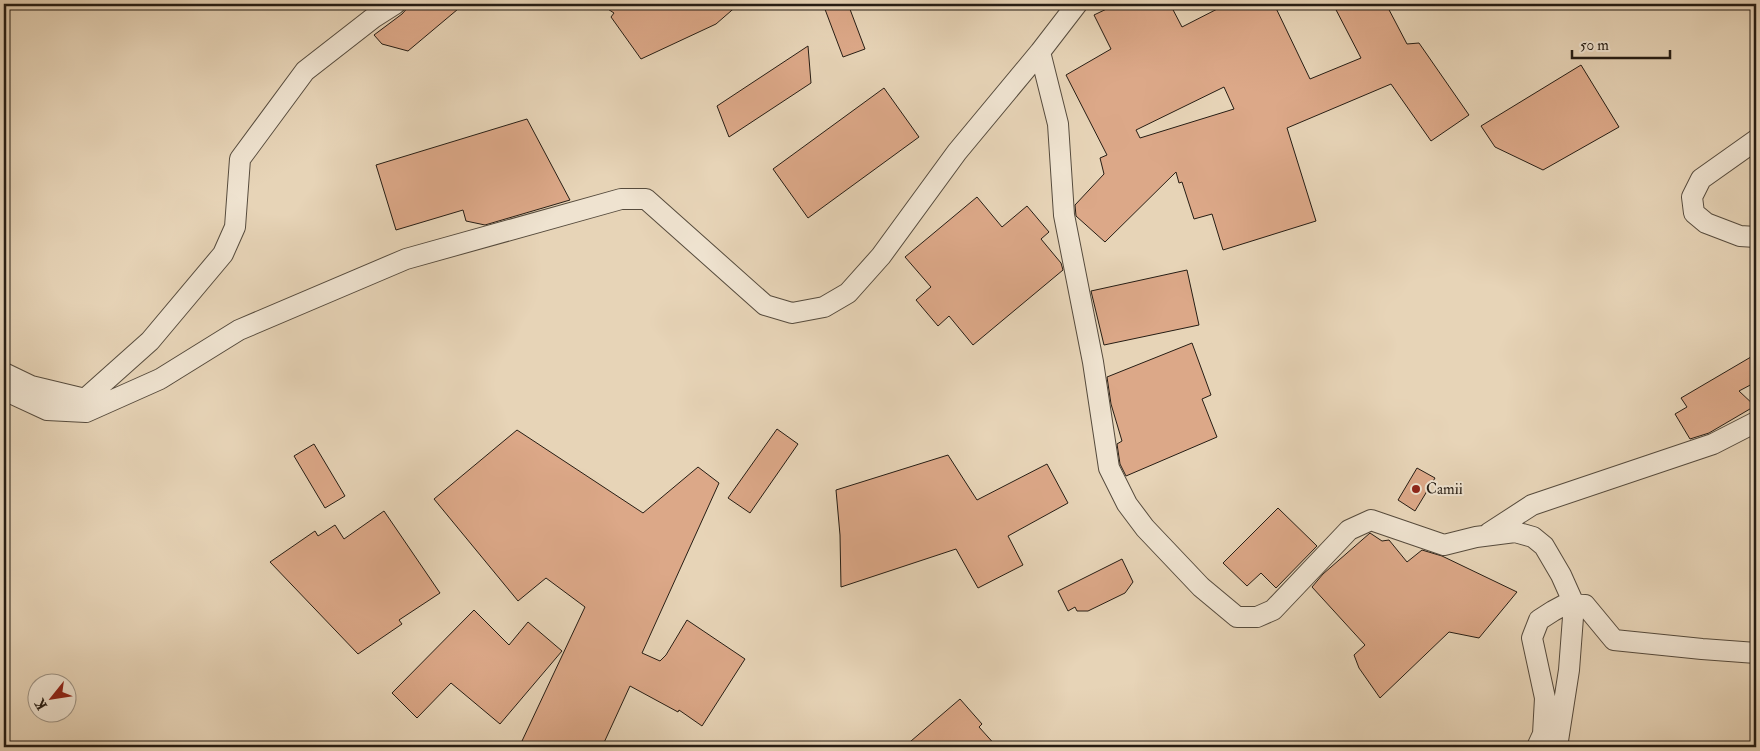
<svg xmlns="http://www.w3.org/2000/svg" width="1760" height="751" viewBox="0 0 1760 751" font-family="'IM FELL Double Pica',serif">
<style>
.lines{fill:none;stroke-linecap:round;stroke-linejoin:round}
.stream{stroke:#6a7b6d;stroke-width:4}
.building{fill:#dca888;stroke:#261d14;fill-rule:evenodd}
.minor-casing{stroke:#564b3d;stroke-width:22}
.minor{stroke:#efe3d0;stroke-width:20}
.poi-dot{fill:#8f2418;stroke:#efe3d0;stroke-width:2}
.labels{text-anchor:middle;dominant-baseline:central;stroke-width:4;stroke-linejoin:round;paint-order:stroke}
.poi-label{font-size:15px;fill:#261d14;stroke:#efe3d0;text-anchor:start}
</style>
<rect width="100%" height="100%" fill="#e7d4b7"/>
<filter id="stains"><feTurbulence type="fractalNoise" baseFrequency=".004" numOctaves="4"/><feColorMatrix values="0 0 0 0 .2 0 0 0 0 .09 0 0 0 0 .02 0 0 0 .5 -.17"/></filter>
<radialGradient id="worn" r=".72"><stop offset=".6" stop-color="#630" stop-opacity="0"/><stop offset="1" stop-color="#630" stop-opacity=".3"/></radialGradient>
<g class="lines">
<path class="stream" d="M1749 747 1756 742"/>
</g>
<path class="building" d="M411 4H464L408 51 382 44 374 35 402 14Z
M600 4H739L716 24 641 59 611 17 614 13Z
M823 4H848L865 49 843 57Z
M1117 4H1170L1182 27 1227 4H1274L1310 79 1361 58 1333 4H1386L1407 44 1419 43 1469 115 1431 141 1391 84 1287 128 1316 221 1223 250 1212 214 1194 219 1182 182 1179 183 1176 172 1105 242 1076 216 1075 205 1104 174 1100 158 1107 155 1066 75 1111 49 1094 15ZM1224 87 1234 109 1140 138 1136 130Z
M808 46 811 83 729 137 717 106Z
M1581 65 1619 127 1543 170 1495 147 1481 126Z
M884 88 919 137 808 218 773 169Z
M527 119 570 200 485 225 466 221 463 210 396 230 376 165Z
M977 197 1002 227 1027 206 1049 232 1041 239 1061 263 1063 270 973 345 949 316 938 326 916 300 931 287 905 257Z
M1187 270 1199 325 1104 345 1091 291Z
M1192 343 1211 395 1202 399 1217 437 1126 476 1120 464 1117 444 1122 441 1111 404 1107 377Z
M1756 354V382L1739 391 1755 406 1709 433 1690 439 1675 414 1687 407 1681 398Z
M777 429 798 444 750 513 728 498Z
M517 430 643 513 698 467 719 483 642 653 660 661 666 655 687 620 745 659 702 726 679 710 678 712 630 686 602 747H535L522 741 585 607 546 578 518 601 434 499Z
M314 444 345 496 325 508 294 456Z
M948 455 977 500 1047 464 1068 503 1008 536 1023 565 978 588 956 549 841 587 840 535 836 490Z
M1417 468 1435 478 1415 511 1398 500Z
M1278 508 1317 546 1276 588 1261 573 1247 586 1223 563Z
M384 511 440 593 399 620 402 624 358 654 270 562 315 531 318 536 335 525 344 539Z
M1370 533 1382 541 1389 540 1407 562 1422 550 1442 556 1517 592 1479 638 1449 632 1380 698 1359 668 1354 655 1365 645 1312 587 1323 574Z
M1122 559 1133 582 1125 593 1088 611H1077L1075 607 1068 611 1058 591Z
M474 610 509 645 528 622 562 651 500 724 451 683 417 718 392 693Z
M960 699 982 724 979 727 997 747H904Z"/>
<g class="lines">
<defs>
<path id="minor" d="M1040 52 1058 124 1064 215 1093 362 1109 468 1127 504 1145 528 1201 587 1237 617H1257L1273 610 1349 530 1371 520 1444 545 1476 537 1515 532 1533 537 1544 546 1561 575 1574 604 1569 670 1557 747
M1756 140 1701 179 1692 197 1694 213 1706 223 1740 236 1756 237
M4 373 31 386 85 399 150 341 223 254 235 227 240 159 305 71 373 18 395 4
M4 390 47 410 86 412 160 379 239 330 406 259 621 199H646L765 305 792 313 824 307 848 293 881 256 957 152 1040 52 1077 4
M1489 533 1532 505 1713 444 1756 422
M1537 747 1543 734 1545 698 1532 638 1539 620 1553 611 1566 604 1585 605 1614 640 1702 649 1756 653"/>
</defs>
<use href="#minor" class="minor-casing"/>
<use href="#minor" class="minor"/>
</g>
<circle class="poi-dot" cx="1416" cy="489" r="5"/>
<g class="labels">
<g class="poi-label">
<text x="1426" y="489">Camii</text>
</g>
</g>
<rect width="1760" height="751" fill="none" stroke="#e7d4b7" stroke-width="20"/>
<rect x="5" y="5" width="1750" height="741" fill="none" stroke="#261d14" stroke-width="2.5"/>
<rect x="10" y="10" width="1740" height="731" fill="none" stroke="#261d14"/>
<g transform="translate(52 698) rotate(240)"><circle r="24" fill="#efe3d0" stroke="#9f9485"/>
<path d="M0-4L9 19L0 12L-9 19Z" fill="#8f2418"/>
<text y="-8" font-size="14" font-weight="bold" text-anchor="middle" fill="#261d14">K</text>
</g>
<path d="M1572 50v8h98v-8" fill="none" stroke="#261d14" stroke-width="2.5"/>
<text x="1580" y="50" font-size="15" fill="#261d14" stroke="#efe3d0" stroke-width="4" paint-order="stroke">50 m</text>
<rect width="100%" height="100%" filter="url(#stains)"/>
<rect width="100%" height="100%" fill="url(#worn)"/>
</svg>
